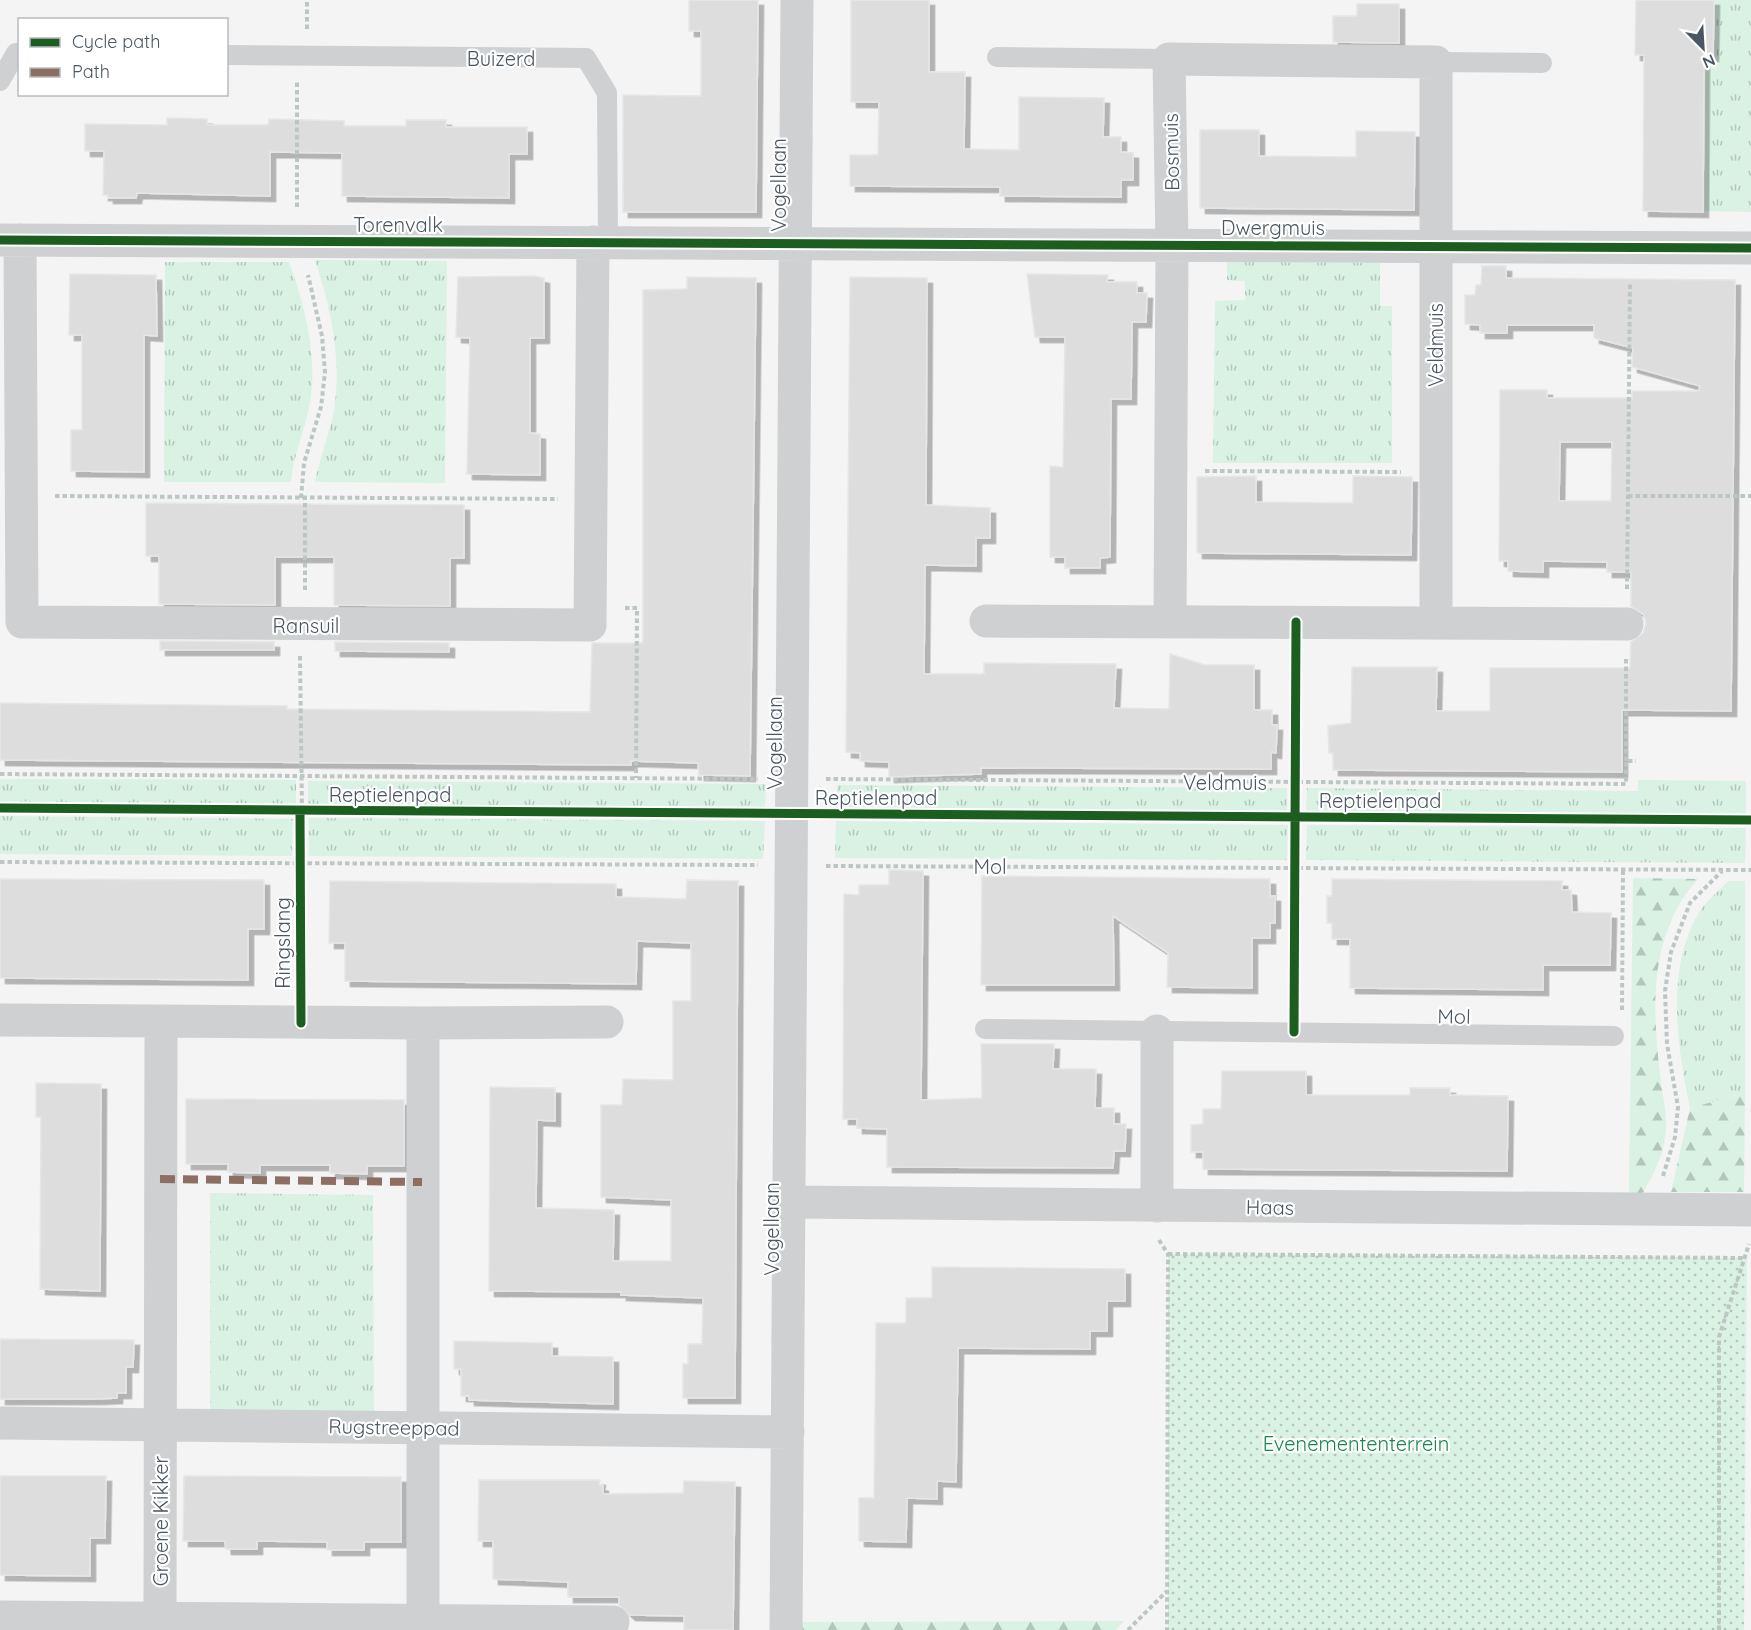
<svg xmlns="http://www.w3.org/2000/svg" width="1751" height="1630" viewBox="0 0 1751 1630" font-family="Quicksand,sans-serif">
<style>
.grass{fill:url(#grass-tufts)}
.forest{fill:url(#forest-firs)}
.park{fill:url(#park-dots)}
.building{fill:#ddddde;stroke:#e5e6e7;stroke-width:1.5;fill-rule:evenodd;filter:url(#shadow)}
.lines{fill:none;stroke-linecap:round;stroke-linejoin:round}
.path{stroke:#bcc7c4;stroke-width:4;stroke-dasharray:4.5 3;stroke-linecap:butt}
.service{stroke:#ced0d2;stroke-width:20}
.minor{stroke:#ced0d2;stroke-width:33}
.quiet{stroke:#8d6e63;stroke-width:8;stroke-dasharray:15 8;stroke-linecap:butt}
.cycleway-casing{stroke:#fff;stroke-width:13}
.cycleway{stroke:#1b5e20;stroke-width:9}
.labels{text-anchor:middle;dominant-baseline:central;stroke-width:4.5;stroke-linejoin:round;paint-order:stroke}
.street-label{font-size:20px;fill:#4a5661;stroke:#fff}
.park-label{font-size:20px;fill:#17864f;stroke:#fff}
</style>
<defs>
<pattern id="grass-tufts" width="24" height="20" patternUnits="userSpaceOnUse" patternTransform="scale(1.5)"><rect width="24" height="20" fill="#d9f2e3"/><path d="M3 7l-1-3M5 7V3M7 7l1-3M15 17l-1-3M17 17v-4M19 17l1-3" fill="none" stroke="#b2c7bb"/></pattern>
<pattern id="forest-firs" width="22" height="20" patternUnits="userSpaceOnUse" patternTransform="scale(1.5)"><rect width="22" height="20" fill="#d9f2e3"/><path d="M5 1l3.5 6h-7zM16 11l3.5 6h-7z" fill="#b2c7bb"/></pattern>
<pattern id="park-dots" width="8" height="8" patternUnits="userSpaceOnUse" patternTransform="scale(1.5)"><rect width="8" height="8" fill="#d9f2e3"/><path d="M2 2h.1M6 6h.1" fill="none" stroke="#b2c7bb" stroke-width="1.8" stroke-linecap="round"/></pattern>
<filter id="shadow"><feDropShadow dx="5.5" dy="5.5" stdDeviation="0" flood-color="#0004"/></filter>
</defs>
<rect width="100%" height="100%" fill="#f4f4f4"/>
<path class="grass" d="M1715 0H1751V212L1705 211 1706 57H1715Z
M315 260 447 261 445 483 315 482C320 457 330 433 334 410 342 359 331 308 315 260Z
M165 262H289C305 306 319 360 309 407 304 433 293 456 291 482H164Z
M1227 262 1380 263V306H1392V463H1213L1215 301 1245 300V281L1227 280Z
M0 779 296 780V805L0 803Z
M1638 780 1746 781V814L1306 812 1307 788 1638 791Z
M308 781 766 784 765 809 308 806Z
M837 785 1287 788V811L836 809Z
M0 816 293 819 292 856 0 854Z
M309 818 765 821 763 859 309 856Z
M836 821 1288 825 1287 860 835 858Z
M1307 825 1746 828 1745 863 1306 860Z
M1728 881H1745V1093L1690 1108C1677 1047 1665 967 1700 911 1707 900 1720 890 1728 881Z
M210 1193 373 1195 374 1414 210 1412Z"/>
<path class="forest" d="M1633 878 1698 879C1649 933 1652 1006 1660 1074 1662 1097 1669 1115 1665 1138 1662 1158 1653 1175 1643 1193H1629Z
M1745 1093 1744 1192H1671L1690 1108Z
M1125 1621 1115 1630H797L798 1622Z"/>
<path class="park" d="M1168 1254 1747 1258 1744 1630H1168Z"/>
<path class="building" d="M689 0H758L756 212H623V95L701 96V31H689Z
M851 0H929V72H965L964 149 1019 150V97L1104 98 1103 137H1121V152L1133 153V180H1121V197L1000 196V187L850 186V155H878L879 102H851Z
M1636 0H1714L1713 56H1704L1703 212 1643 211 1644 55H1635Z
M1357 4H1399V43L1333 42V16H1357Z
M167 118 207 119V125H268L269 119 344 121V126H406V120H446V127H527V154H509V198L342 196V153L270 152V196L137 193 136 198H108V195H103L104 151H85V124L167 125Z
M1200 130H1259V156L1356 157V131L1415 132 1414 210 1200 208Z
M1482 266H1506V278L1735 280 1731 711 1622 710V772L1333 770V753H1329L1328 726 1351 723 1352 667H1437L1436 711H1490V668H1630L1631 642 1643 633 1646 624 1644 615 1631 606V572H1607V562L1543 561V572L1508 571V561H1499L1500 390H1547V398H1632V391H1699L1700 386 1632 367 1633 348 1594 338V325H1507V333H1480V325L1465 324V295H1475L1476 285H1481ZM1560 442H1612L1611 501H1559Z
M70 274 156 275 157 336 144 335V472L71 471V430H82V335H69Z
M1027 274 1108 275 1107 282H1137V293H1147L1146 322H1132L1131 399H1111L1110 557 1100 558V568H1065V557H1050V466L1063 467 1065 337H1035Z
M534 276 544 278V338H530V433L540 434V475L467 474 470 338 456 337 458 277Z
M687 277 756 278 750 776 699 775 698 763 631 761V765L0 760V703L287 706V709L590 712 592 643H643V290L687 289Z
M850 277 927 278 926 505 990 508V538H976V566L925 565 924 674H984V663L1116 664 1114 708 1169 709 1170 654 1205 665H1254V710H1272V725H1277L1276 753 1271 752V769L981 768V774L889 777V762L860 761V753L846 752Z
M1256 476V502L1353 503V476L1412 477 1411 555 1197 553V477Z
M146 503 464 505V558H450V606L334 605V557H275V605L159 604V556H146Z
M160 641 274 642V650H160Z
M335 642 449 643V652L335 651Z
M889 870 923 871 921 1100 982 1098 981 1044H1054L1053 1069H1096L1095 1108H1114V1124H1126L1125 1151H1114L1113 1168 887 1167V1129L857 1128V1119H843L844 894 859 895V885H889Z
M982 876 1270 879V896H1275V923H1270V938H1252V988L1167 987 1168 953 1113 916 1114 985H981Z
M0 879 264 880V929H248V980L0 978Z
M1332 879 1562 881V890H1571L1572 912 1611 913 1610 965H1543V990L1350 988V939H1332V923H1327V896H1332Z
M687 880 738 881 735 1398H683V1364H688V1344H702L703 1298 621 1295V1292L489 1291 490 1087 555 1088V1121L537 1120 536 1208 614 1210 613 1261H671V1200L601 1197V1105H622L623 1079 673 1080V1001H691V943L637 941 636 984 345 981V943H329L330 881 616 884V897L686 899Z
M1222 1071H1306V1095H1410V1088H1450V1095L1508 1096 1507 1171 1203 1169V1152H1191V1125L1203 1124V1109H1221Z
M36 1083 101 1084 100 1291 40 1289 41 1117H36Z
M186 1099 404 1100V1166H367V1174L330 1173V1165H260V1173L228 1172V1164H186Z
M932 1267 1125 1269V1301H1107V1331H1090V1349L958 1348 956 1482 937 1481V1499L907 1498 906 1542 859 1541V1498H874L876 1323H906V1298H932Z
M0 1339 134 1340 133 1367H126V1393H117V1398L96 1399H0Z
M454 1341 552 1343V1356L613 1357V1404L469 1400V1396H461V1369H454Z
M0 1476H106L105 1538H90V1576L0 1575Z
M184 1476 401 1477V1542H364V1550H327V1542L257 1541V1549H226L225 1541H183Z
M479 1480H600L599 1485 603 1486V1494L683 1493 684 1481 735 1482 733 1630H684V1616L630 1615 619 1605V1597H568V1582L493 1579V1541H478Z"/>
<g class="lines">
<path class="path" d="M307 29V0
M297 207V82
M1205 471 1401 472
M55 496 558 499
M1628 496H1751
M301 498 304 463 321 407 325 372 322 336 308 275
M1627 589 1630 282
M305 590V497
M625 608H637L636 778
M300 656 302 811
M1626 761V657
M0 774 758 779
M826 779 1626 784V761H1636
M0 862 758 865
M826 866 1751 870
M1622 1010 1623 870
M1663 1176 1675 1137 1678 1107 1667 1044 1665 991 1671 952 1690 903 1722 871
M1159 1240 1168 1254 1167 1630
M1168 1254 1744 1258
M1128 1630 1167 1591
M1719 1630V1337L1749 1244"/>
<path class="service" d="M226 55 586 58 607 93 608 242
M997 57 1169 59
M1436 62 1542 63
M0 81 16 53H20
M985 1029 1614 1036"/>
<path class="minor" d="M0 240 1751 248
M20 240 22 622 590 625 593 242
M986 621 1627 624
M1170 622 1172 245 1169 59 1436 62V623
M0 1020 161 1021
M423 1023 607 1022
M789 1202 1751 1210
M1157 1206V1031
M0 1423 788 1432
M0 1617 613 1622
M160 1618 161 1021 423 1023V1620
M786 1630 797 0"/>
<path class="quiet" d="M160 1179 422 1182"/>
<defs>
<path id="cycleway" d="M0 240 1751 248
M0 808 1751 820
M300 811 301 1023
M1294 1032 1296 622"/>
</defs>
<use href="#cycleway" class="cycleway-casing"/>
<use href="#cycleway" class="cycleway"/>
</g>
<g class="labels">
<g class="street-label">
<text x="501" y="58">Buizerd</text>
<text transform="translate(1171 152) rotate(-91)">Bosmuis</text>
<text transform="translate(778 185) rotate(-90)">Vogellaan</text>
<text x="398" y="224">Torenvalk</text>
<text x="1273" y="227">Dwergmuis</text>
<text transform="translate(1435 345) rotate(-90)">Veldmuis</text>
<text x="306" y="625">Ransuil</text>
<text transform="translate(774 743) rotate(-90)">Vogellaan</text>
<text x="1225" y="782">Veldmuis</text>
<text x="390" y="794">Reptielenpad</text>
<text x="876" y="797">Reptielenpad</text>
<text x="1380" y="800">Reptielenpad</text>
<text x="990" y="866">Mol</text>
<text transform="translate(282 943) rotate(-90)">Ringslang</text>
<text transform="translate(1454 1016) rotate(1)">Mol</text>
<text transform="translate(1270 1207) rotate(1)">Haas</text>
<text transform="translate(771 1229) rotate(-90)">Vogellaan</text>
<text transform="translate(394 1427) rotate(1)">Rugstreeppad</text>
<text transform="translate(160 1521) rotate(-90)">Groene Kikker</text>
</g>
<g class="park-label">
<text x="1356" y="1443">Evenemententerrein</text>
</g>
</g>
<rect x="18" y="18" width="210" height="78" fill="#ffffff" stroke="#b7bbc0" stroke-width="1.5"/>
<rect x="30" y="38" width="30" height="9" fill="#1b5e20" stroke="#b7bbc0" stroke-width="1.5"/>
<text x="72" y="48" font-size="18" fill="#4a5661">Cycle path</text>
<rect x="30" y="68" width="30" height="9" fill="#8d6e63" stroke="#b7bbc0" stroke-width="1.5"/>
<text x="72" y="78" font-size="18" fill="#4a5661">Path</text>
<g transform="translate(1703 48) rotate(156)" stroke="#ffffff" stroke-width="4.5" paint-order="stroke">
<path d="M0-4.5L10 22L0 15L-10 22Z" fill="#4a5661"/>
<text y="-9" font-size="16" font-weight="bold" text-anchor="middle" fill="#4a5661">N</text>
</g>
</svg>
